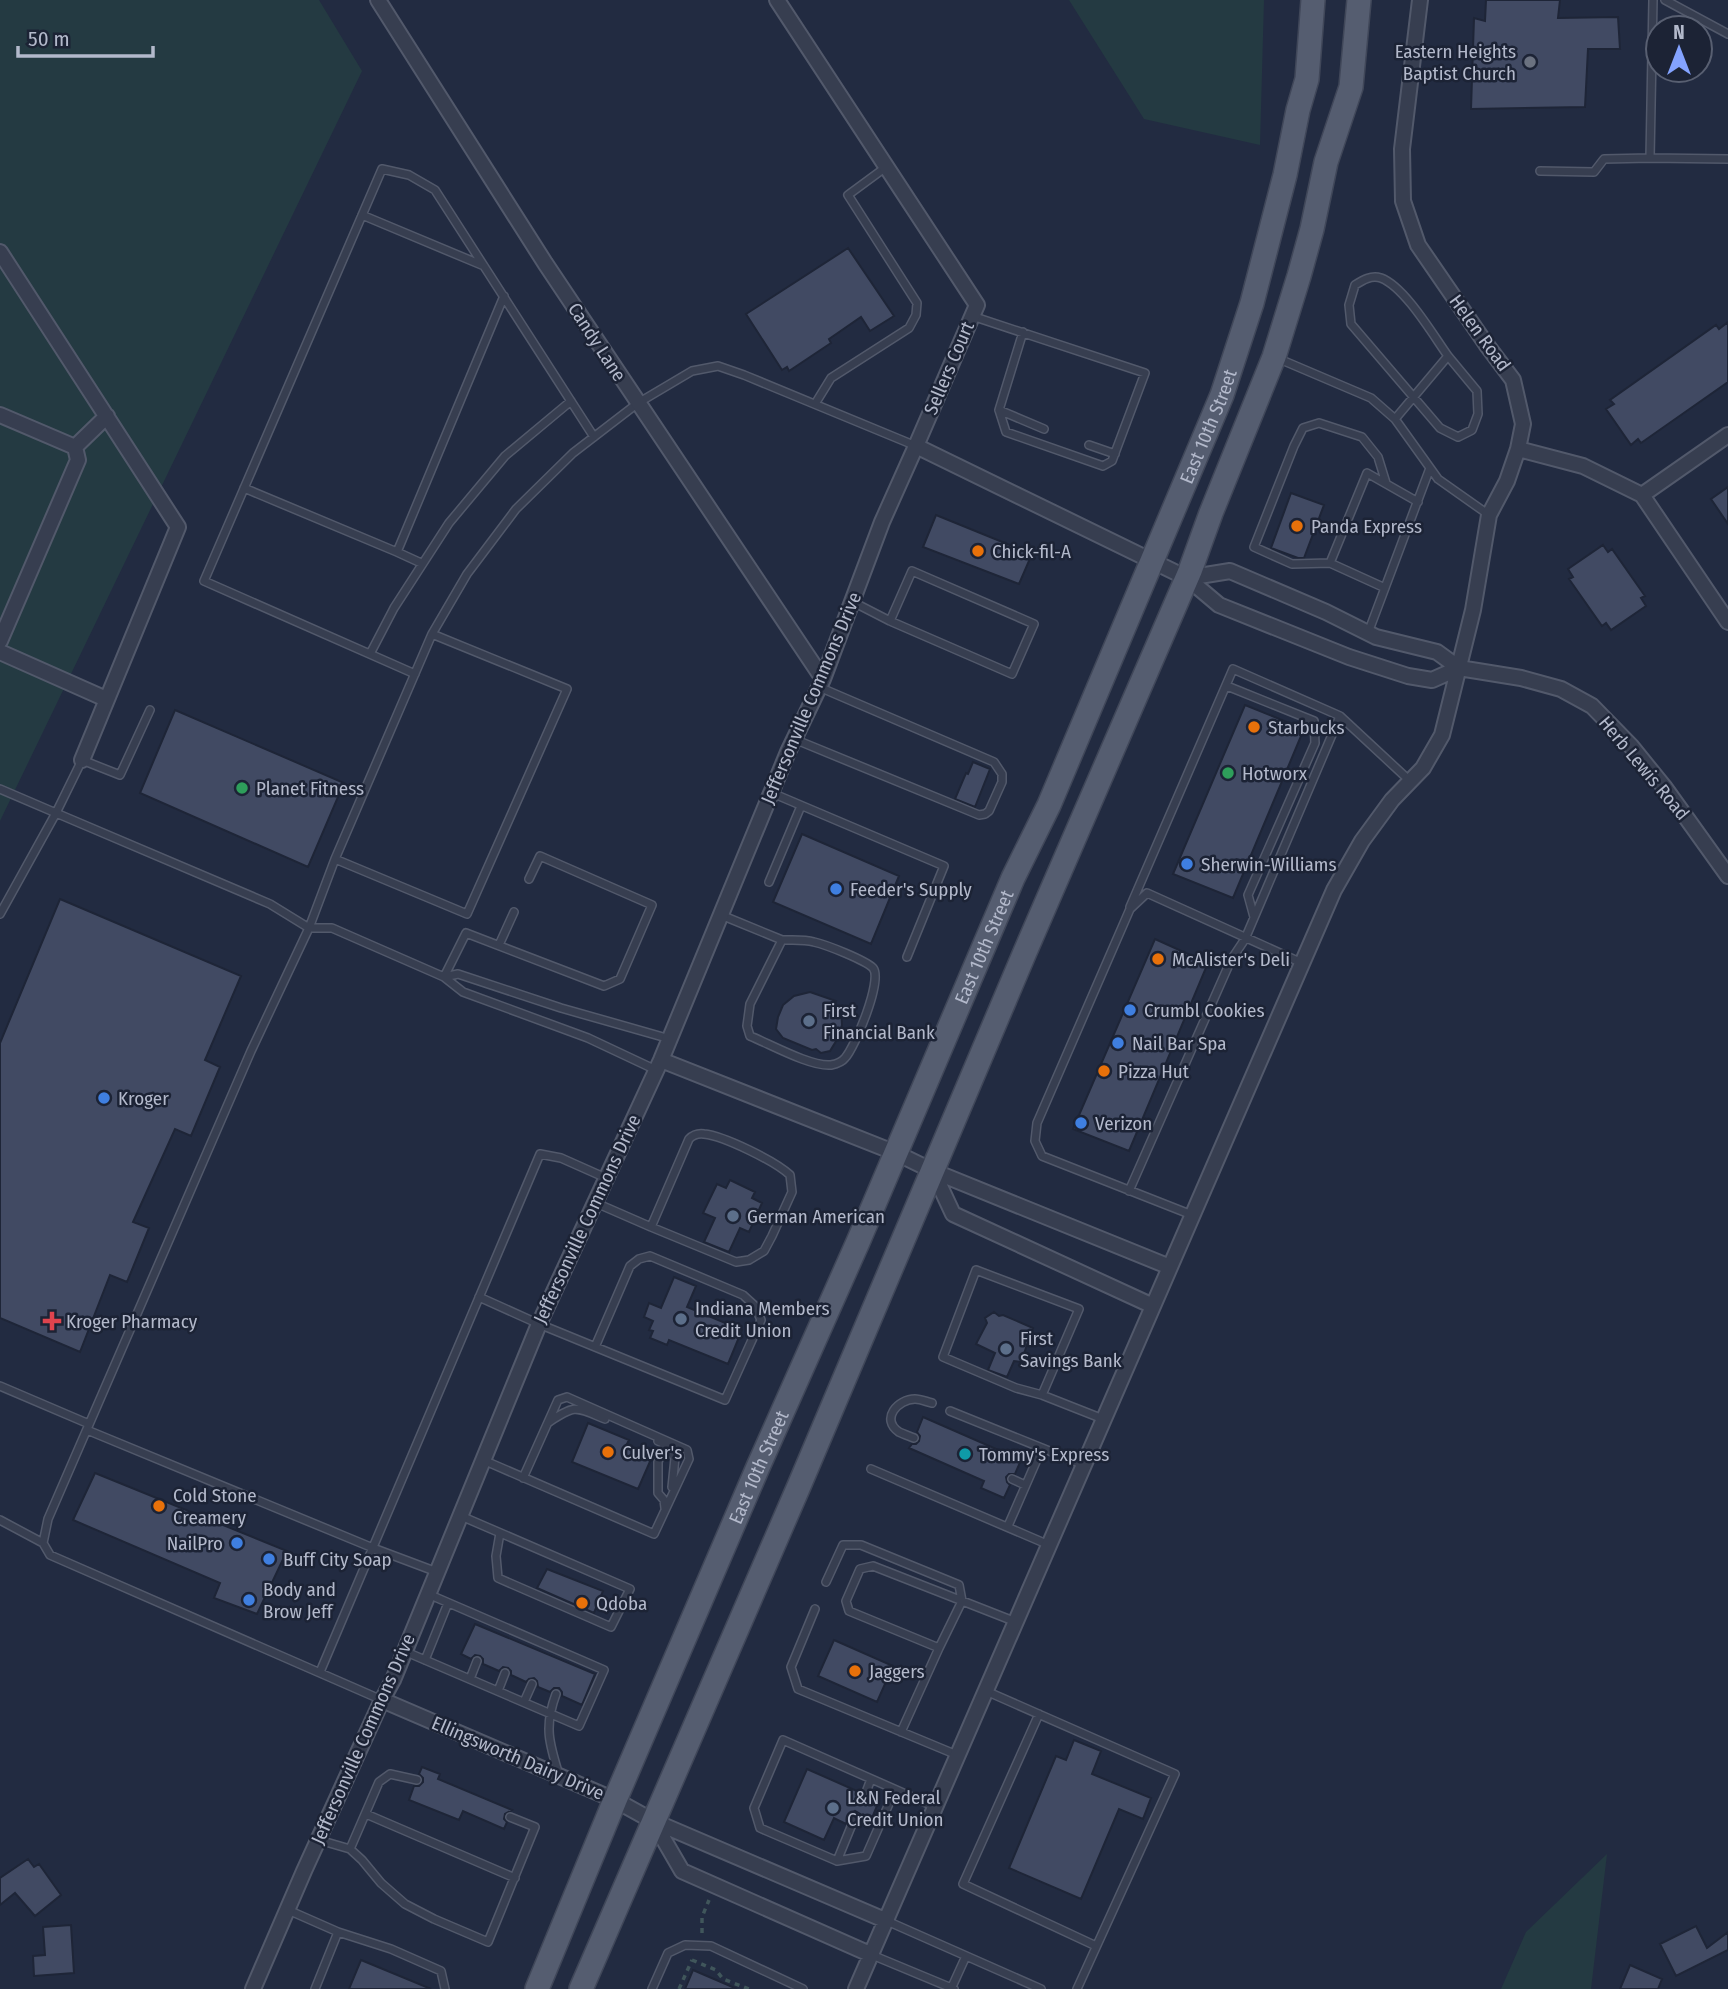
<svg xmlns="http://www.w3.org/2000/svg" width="1728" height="1989" viewBox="0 0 1728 1989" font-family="'Fira Sans Condensed',sans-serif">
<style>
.green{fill:#243a42}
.building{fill:#414a63;stroke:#1e2537;stroke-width:2}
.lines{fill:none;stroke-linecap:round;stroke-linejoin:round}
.lane-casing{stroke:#52596b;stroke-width:10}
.street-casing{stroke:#52596b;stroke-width:18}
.primary-casing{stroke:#404759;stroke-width:26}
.path{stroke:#40565b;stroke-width:3.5;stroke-dasharray:5 5;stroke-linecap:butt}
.lane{stroke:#373e50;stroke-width:7}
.street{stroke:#373e50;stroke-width:14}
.primary{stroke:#555d70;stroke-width:23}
.worship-dot{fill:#6b7280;stroke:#1c2335;stroke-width:2.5}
.food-dot{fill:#e8710a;stroke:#1c2335;stroke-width:2.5}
.leisure-dot{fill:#2e9e5b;stroke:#1c2335;stroke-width:2.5}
.shop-dot{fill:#3f7fe0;stroke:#1c2335;stroke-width:2.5}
.service-dot{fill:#5c6f8a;stroke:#1c2335;stroke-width:2.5}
.health-dot{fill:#e0444e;stroke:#1c2335;stroke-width:2.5}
.culture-dot{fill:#0f9aa8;stroke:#1c2335;stroke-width:2.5}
.labels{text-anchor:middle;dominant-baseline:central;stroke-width:5;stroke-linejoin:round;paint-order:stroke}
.poi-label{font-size:19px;fill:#b3b9cb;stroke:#1c2335;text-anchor:start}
.street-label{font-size:19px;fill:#b3b9cb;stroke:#1c2335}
</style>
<rect width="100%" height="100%" fill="#222b41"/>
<path class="green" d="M0 0H319L362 71 0 821Z
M1069 0H1264L1260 145 1144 119Z
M1607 1854 1591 1989H1501L1526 1932Z"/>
<path class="building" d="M1486 0H1560L1558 18 1618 17 1620 49H1588L1585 107 1471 109 1474 18 1485 21Z
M848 248 894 316 870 331 861 317 829 339 831 343 789 371 787 367 782 370 746 314Z
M1728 322V382L1641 443 1638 439 1631 445 1606 409 1614 404 1610 400 1716 325 1719 329Z
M1728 487V524L1711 499Z
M1291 493 1324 505 1304 558H1298L1271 548Z
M936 515 1032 554 1019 584 923 547Z
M1603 545 1608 552 1612 549 1645 596 1641 598 1646 606 1611 630 1606 623 1602 626 1569 579 1573 577 1568 569Z
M1245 705 1304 729 1233 898 1173 874Z
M175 710 344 783 308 867 140 793Z
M973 762 990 769 975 807 955 799 966 773 968 774Z
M802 834 899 876 871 944 773 902Z
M60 899 241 976 205 1060 220 1067 191 1136 175 1129 133 1222 149 1228 127 1282 110 1275 80 1352 0 1318V1043Z
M1155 939 1208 963 1129 1151 1073 1129Z
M810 992 836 1001 831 1010H841L842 1025 838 1038 830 1051 821 1053 816 1049 812 1050 783 1038 776 1029 778 1017 783 1005 794 996Z
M730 1180 755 1192 752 1198 762 1203 749 1232 740 1228 729 1252 704 1242 715 1218 703 1213 717 1184 726 1188Z
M674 1277 696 1286 687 1307 742 1330 728 1364 669 1340 667 1345 650 1338 653 1331 649 1330 653 1321 644 1317 649 1303 661 1308Z
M994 1312 999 1316 1003 1315 1033 1328 1021 1362 1014 1361 1007 1377 988 1370 995 1353 976 1344 987 1323 985 1318Z
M923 1417 1021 1460 1015 1474H1009L1006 1477 1007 1482 1010 1485 1004 1498 981 1488 984 1481 909 1448 912 1444H916L919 1441 920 1436 917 1432Z
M588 1423 629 1440 626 1446 652 1457 638 1489 572 1462Z
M95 1473 287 1551 257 1614 214 1598 220 1583 73 1520Z
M547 1569 603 1591 594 1613 537 1588Z
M475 1624 595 1674 582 1705 562 1696V1692L559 1688H554L550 1692 538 1687 537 1681 534 1678 529 1679 526 1682 511 1675V1671L508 1668 503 1667 499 1671 483 1664V1659L480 1656 475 1655 471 1659 461 1654Z
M834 1640 893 1666 877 1702 818 1676Z
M1074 1740 1101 1751 1092 1774 1151 1798 1143 1819 1119 1809 1081 1899 1009 1868 1056 1756 1066 1760Z
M422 1767 440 1774 438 1779 512 1810 505 1814 504 1819 507 1822 504 1829 463 1811 459 1820 409 1800 414 1786H419L423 1782V1778L419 1774Z
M807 1769 859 1792V1797L862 1800 867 1801 871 1797 879 1801 870 1823 861 1819 860 1814 855 1811 850 1814 846 1824 834 1818 824 1840 784 1822Z
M28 1859 34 1867 39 1864 61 1895 35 1916 15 1893 0 1905V1878Z
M71 1925 74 1973 34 1976 33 1956 45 1955 43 1927Z
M1696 1926 1707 1948 1728 1932V1950L1676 1976 1660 1944Z
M361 1960 431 1989H349Z
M1630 1965 1662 1979 1658 1989H1620Z
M693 1970 737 1989H685Z"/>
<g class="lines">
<defs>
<path id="lane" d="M1653 0 1650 158 1728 159
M1665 0 1728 34
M1540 171 1594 172 1604 159 1650 158
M362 215 484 266
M972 316 1145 373 1112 461 1103 466 1006 432 999 410 1023 332
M1277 358 1371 398 1395 419 1438 479 1489 515
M815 404 831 378 909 328 916 315 917 303 848 195 886 167
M999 410 1044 429
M1395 419 1448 356 1477 391 1478 414 1472 430 1458 437 1440 428 1351 324 1349 305 1355 285C1363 280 1371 275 1381 278 1405 287 1433 335 1448 356
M1089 445 1115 454
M244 488 397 552 504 296
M397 552 421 563
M1330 563 1292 564 1254 547 1294 446 1303 428 1319 423 1362 437 1378 457 1386 483
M1385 588 1330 563 1367 473 1418 502
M853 602 890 621 1012 674 1034 624 912 571 890 621
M1368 633 1430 468
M432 634 467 574 516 509 573 453 638 403 692 371 718 366 744 375 916 446
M370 654 394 608 449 523 505 456 571 401
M415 674 204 581 382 169 409 175 435 190 594 437
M1227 686 1314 721 1315 743 1248 895 1254 917
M794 739 979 815 985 814 989 811 1002 782V774L994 762 819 687
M0 789 56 813 82 760 120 775 150 710
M772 793 944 866 907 957
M769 882 801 806
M1130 907 1233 669 1340 716 1410 781
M0 914 56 813 270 904 309 928 335 859 432 634 567 689 467 914 335 859
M721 915 782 940 750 1004 747 1026 750 1036C770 1044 811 1067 831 1065 836 1064 842 1062 845 1058 855 1047 883 980 873 968 865 960 827 945 814 942 804 939 793 940 782 940
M499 945 514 912
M444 977 466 933 604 986 620 979 652 905 540 856 529 879
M444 977 458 974 561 1008 670 1039
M1129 1191 1231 960 1245 939 1340 716
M596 1203 651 1227 689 1139C693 1135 697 1133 704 1134 724 1136 775 1161 790 1175L792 1192 772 1236 764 1251 749 1260 736 1262 651 1227
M1192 1215 1042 1156 1035 1141 1037 1123 1130 909 1147 893 1302 963
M479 1297 539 1324 725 1400 761 1320 755 1306 743 1295 650 1256 639 1259 630 1266 595 1347
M0 1386 89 1424
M1042 1395 1016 1388 943 1357 976 1270 1079 1309 1042 1395 1103 1419
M950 1411 1084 1465
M549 1422C576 1404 576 1407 605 1419
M87 1430 373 1548 437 1572
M914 1438C909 1436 903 1434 899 1432 880 1419 898 1399 915 1399 921 1399 927 1402 932 1403
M658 1441 665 1444 658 1462V1493L664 1500 665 1508
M665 1444 675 1458 672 1487
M483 1460 654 1534 689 1459 687 1450 567 1397 558 1400 523 1478
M871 1469 1049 1545
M1012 1479 1025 1485
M461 1516 630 1589 611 1627 498 1578 496 1556 500 1533
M0 1520 43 1543
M1008 1526 1042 1448
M826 1582 843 1545H861L959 1585 962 1601 939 1648 849 1611 846 1601 860 1569 873 1566 1016 1622
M815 1609 791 1667 798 1689 957 1755
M404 1651 579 1726 604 1670 428 1594
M425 1660 448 1603
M320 1672 540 1154 561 1158 606 1178
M470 1679 477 1661
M498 1691 505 1673
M986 1691 1175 1774 1077 1989
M556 1694C544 1726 549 1743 559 1775
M382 1700 50 1555 43 1543 48 1519 251 1051 309 928H332L444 977 463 992 588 1038 656 1070
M524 1702 532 1684
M1039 1714 963 1884 1096 1946
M901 1732 939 1648
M895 1790 866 1856 837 1861 760 1828 754 1808 783 1740 935 1807
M865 1795 871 1779
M366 1814 515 1878
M319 1840 350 1849 362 1860 381 1883 405 1904 434 1919 488 1942 535 1827 510 1817
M350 1849 379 1782 390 1774 417 1780
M837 1861 855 1817
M288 1910 338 1932 391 1949 441 1971 445 1989
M887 1921 1041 1989
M872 1955 954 1989
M315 1989 338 1932
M652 1989 668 1953 685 1945 711 1946 803 1989
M951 1989 966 1956"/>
<path id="street" d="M378 0 545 263 823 679
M777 0 977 305 916 446 1187 578 1219 605 1349 657 1408 676 1432 680 1459 668
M0 252 178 527 82 760
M0 415 75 447 107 416
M1518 449 1583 466 1642 495 1728 622
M1642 495 1728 435
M1187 578 1230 571 1326 612 1376 637 1437 652 1459 668 1521 678 1561 689 1592 706 1631 746 1665 788 1728 876
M0 641 78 460 75 447
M0 652 106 699
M661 1060 896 1153 933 1171 1170 1267
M933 1171 953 1214 1153 1306
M382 1700 615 1800 653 1821 887 1921
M653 1821 682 1871 872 1955
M253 1989 304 1871 382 1700 393 1680 539 1324 661 1060 788 752 823 679 882 522 916 446
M856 1989 1334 890 1362 841 1392 800 1423 768 1442 735 1473 610 1489 515 1507 481 1518 449 1523 424 1513 380 1486 344 1418 245 1403 201 1402 149 1420 0"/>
<g id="primary">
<path id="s1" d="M537 1989 615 1800 758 1467 858 1242 1013 878 1049 805 1222 395 1252 303 1285 175 1298 110 1307 79 1313 0"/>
<path d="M581 1989 799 1486 1025 952 1190 571 1211 513 1274 357 1299 276 1312 229 1326 162 1351 87 1359 0"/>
</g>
</defs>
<use href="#lane" class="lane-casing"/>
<use href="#street" class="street-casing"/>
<use href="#primary" class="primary-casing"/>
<path class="path" d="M702 1933V1917L709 1900
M692 1960 716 1970 723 1979 749 1989
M679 1989 692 1960"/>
<use href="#lane" class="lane"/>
<use href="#street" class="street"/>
<use href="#primary" class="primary"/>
</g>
<circle class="worship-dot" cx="1530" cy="62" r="7"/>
<g class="food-dot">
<circle cx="1297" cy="526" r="7"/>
<circle cx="978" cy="551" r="7"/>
<circle cx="1254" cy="727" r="7"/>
<circle cx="1158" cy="959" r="7"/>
<circle cx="1104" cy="1071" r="7"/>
<circle cx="608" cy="1452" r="7"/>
<circle cx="159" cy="1506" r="7"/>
<circle cx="582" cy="1603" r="7"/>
<circle cx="855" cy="1671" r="7"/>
</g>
<g class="leisure-dot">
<circle cx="1228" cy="773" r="7"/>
<circle cx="242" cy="788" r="7"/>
</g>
<g class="shop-dot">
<circle cx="1187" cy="864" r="7"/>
<circle cx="836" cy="889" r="7"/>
<circle cx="1130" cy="1010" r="7"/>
<circle cx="1118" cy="1043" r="7"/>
<circle cx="104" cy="1098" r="7"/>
<circle cx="1081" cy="1123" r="7"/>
<circle cx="237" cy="1543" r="7"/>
<circle cx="269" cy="1559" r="7"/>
<circle cx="249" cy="1600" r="7"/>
</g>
<g class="service-dot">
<circle cx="809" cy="1021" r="7"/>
<circle cx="733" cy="1216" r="7"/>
<circle cx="681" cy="1319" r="7"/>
<circle cx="1006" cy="1349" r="7"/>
<circle cx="833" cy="1808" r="7"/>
</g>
<path class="health-dot" d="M48.5 1310.5h7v7h7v7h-7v7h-7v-7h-7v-7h7z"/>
<circle class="culture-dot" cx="965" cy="1454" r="7"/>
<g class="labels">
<g class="poi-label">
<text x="1516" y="51" text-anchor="end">Eastern Heights<tspan x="1516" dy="22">Baptist Church</tspan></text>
<text x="1311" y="526">Panda Express</text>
<text x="992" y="551">Chick-fil-A</text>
<text x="1268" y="727">Starbucks</text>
<text x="1242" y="773">Hotworx</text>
<text x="256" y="788">Planet Fitness</text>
<text x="1201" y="864">Sherwin-Williams</text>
<text x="850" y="889">Feeder's Supply</text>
<text x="1172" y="959">McAlister's Deli</text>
<text x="823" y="1010">First<tspan x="823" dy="22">Financial Bank</tspan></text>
<text x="1144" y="1010">Crumbl Cookies</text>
<text x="1132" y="1043">Nail Bar Spa</text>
<text x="1118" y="1071">Pizza Hut</text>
<text x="118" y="1098">Kroger</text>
<text x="1095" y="1123">Verizon</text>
<text x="747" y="1216">German American</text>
<text x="695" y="1308">Indiana Members<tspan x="695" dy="22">Credit Union</tspan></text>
<text x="66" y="1321">Kroger Pharmacy</text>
<text x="1020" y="1338">First<tspan x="1020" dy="22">Savings Bank</tspan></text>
<text x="622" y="1452">Culver's</text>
<text x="979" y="1454">Tommy's Express</text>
<text x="173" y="1495">Cold Stone<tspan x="173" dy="22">Creamery</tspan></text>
<text x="223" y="1543" text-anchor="end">NailPro</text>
<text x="283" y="1559">Buff City Soap</text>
<text x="263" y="1589">Body and<tspan x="263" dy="22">Brow Jeff</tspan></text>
<text x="596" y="1603">Qdoba</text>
<text x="869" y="1671">Jaggers</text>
<text x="847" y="1797">L&amp;N Federal<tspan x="847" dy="22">Credit Union</tspan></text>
</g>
<g class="street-label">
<text transform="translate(1480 333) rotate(54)">Helen Road</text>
<text transform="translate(597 342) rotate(57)">Candy Lane</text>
<text transform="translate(949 368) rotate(-67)">Sellers Court</text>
<text stroke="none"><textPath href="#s1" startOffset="1701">East 10th Street</textPath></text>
<text transform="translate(811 698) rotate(-67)">Jeffersonville Commons Drive</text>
<text transform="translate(1644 768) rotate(50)">Herb Lewis Road</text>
<text stroke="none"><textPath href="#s1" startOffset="1134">East 10th Street</textPath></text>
<text transform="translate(587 1219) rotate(-65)">Jeffersonville Commons Drive</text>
<text stroke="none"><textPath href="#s1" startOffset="567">East 10th Street</textPath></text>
<text transform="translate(363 1739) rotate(-66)">Jeffersonville Commons Drive</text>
<text transform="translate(518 1758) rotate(23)">Ellingsworth Dairy Drive</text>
</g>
</g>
<g transform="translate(1679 49)"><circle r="33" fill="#1c2335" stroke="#585f71" stroke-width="2"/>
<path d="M0-5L12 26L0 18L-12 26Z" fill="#84a3ff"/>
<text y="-10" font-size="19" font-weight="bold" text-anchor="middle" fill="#b3b9cb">N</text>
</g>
<path d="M18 46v10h135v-10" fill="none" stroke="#b3b9cb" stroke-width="3.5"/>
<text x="28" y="46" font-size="21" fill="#b3b9cb" stroke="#1c2335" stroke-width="5" paint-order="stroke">50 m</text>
</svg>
